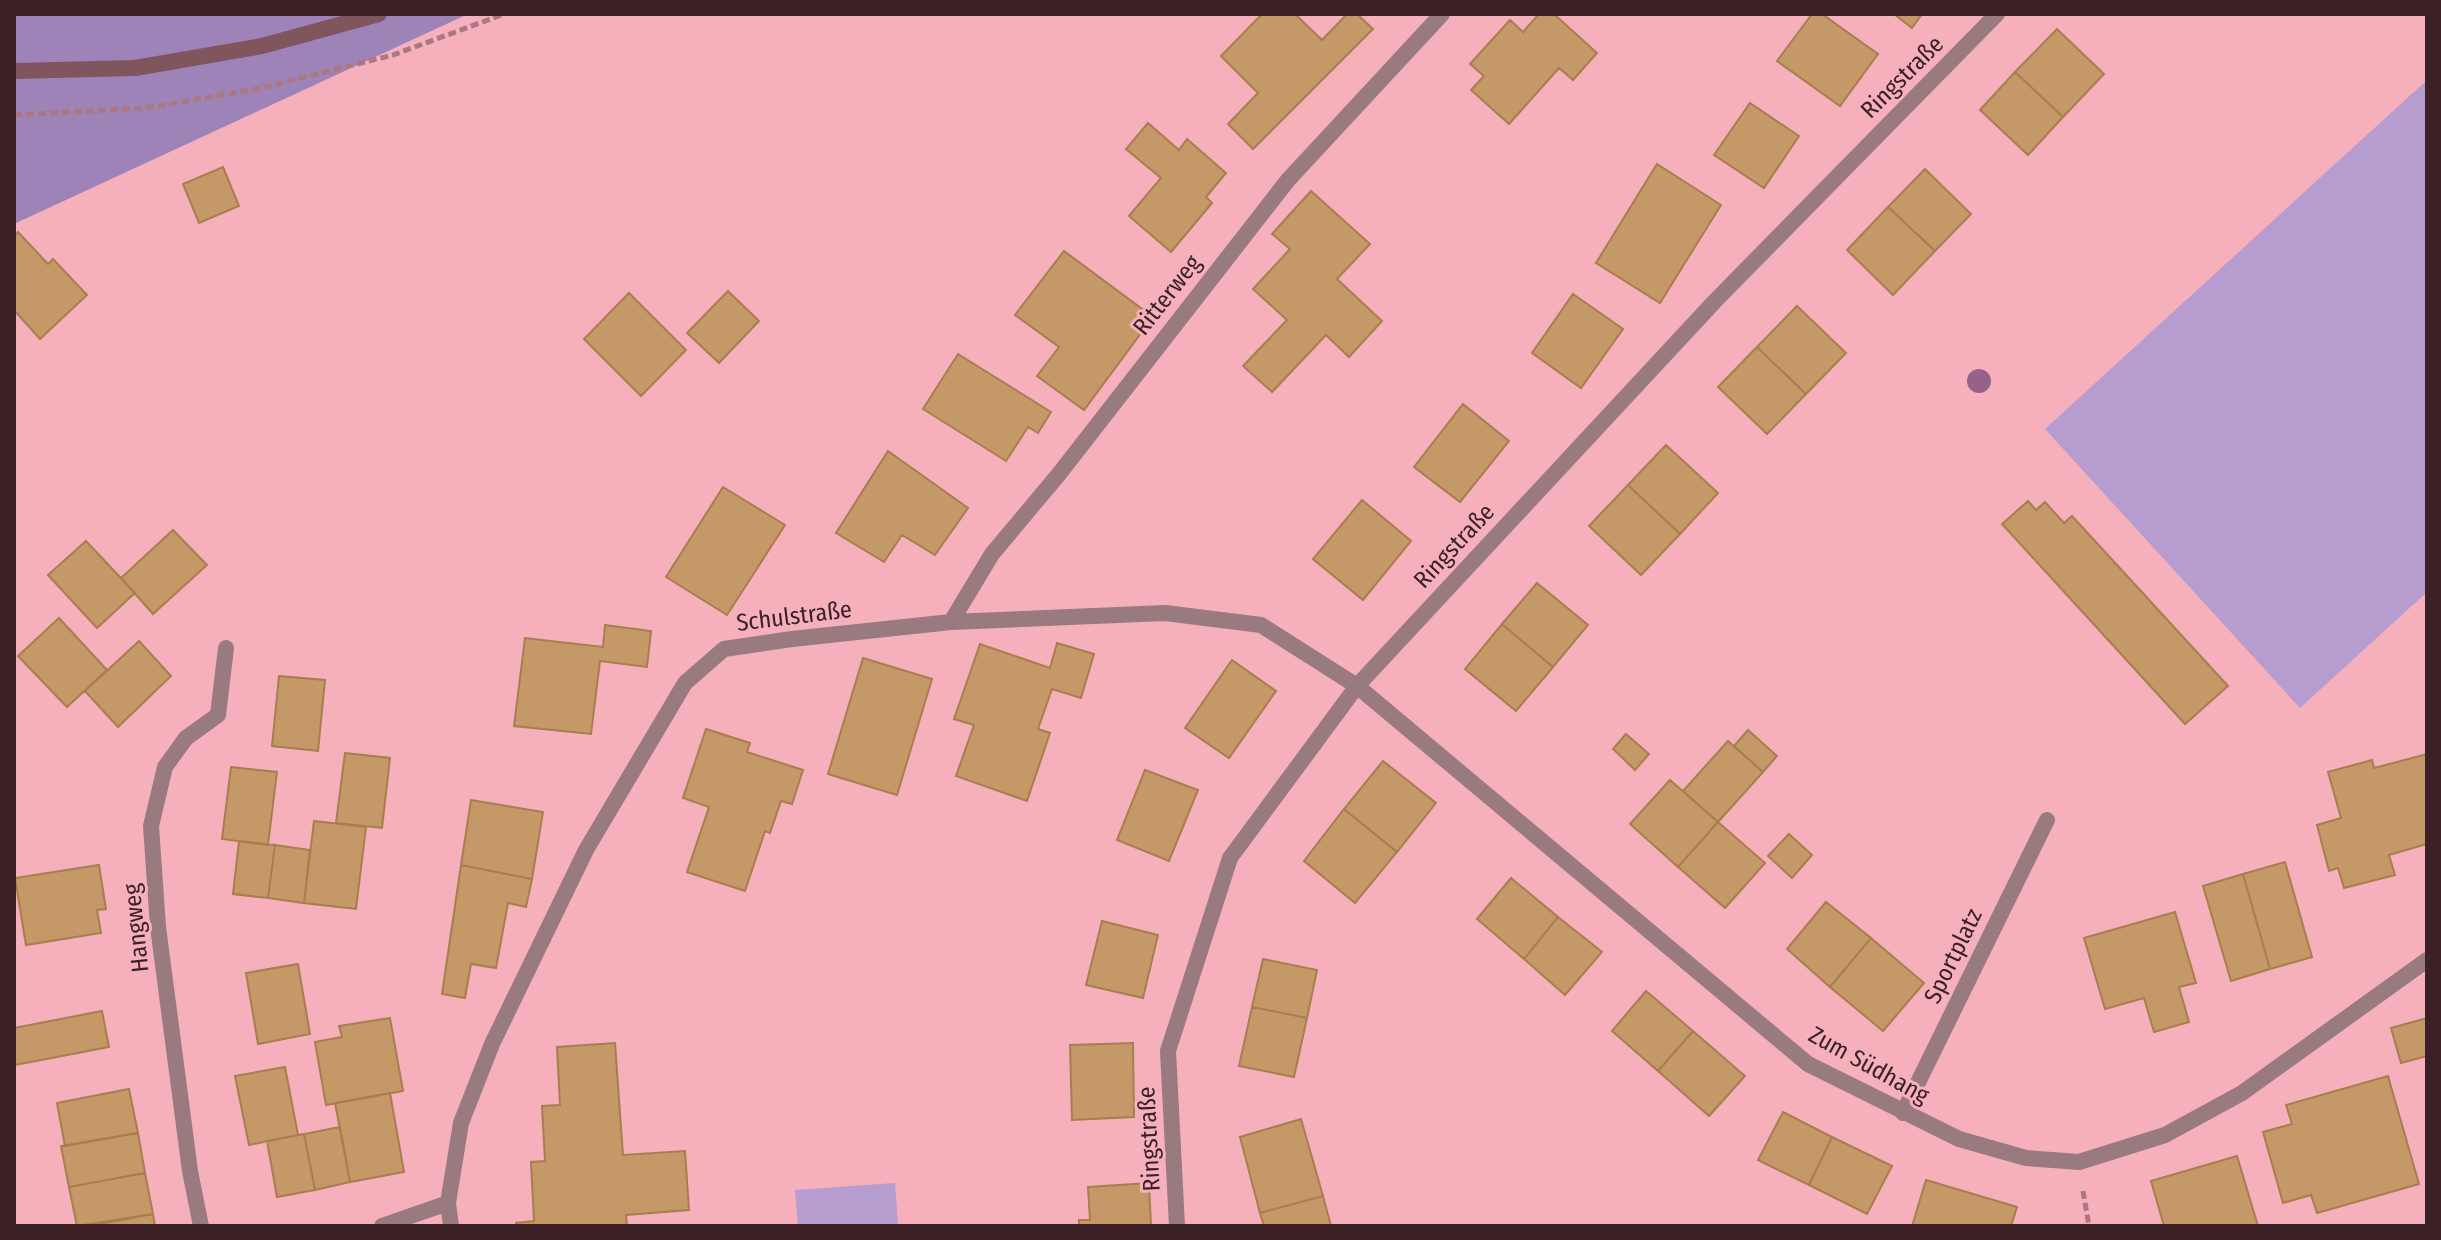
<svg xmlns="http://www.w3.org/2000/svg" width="2441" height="1240" viewBox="0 0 2441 1240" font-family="'Fira Sans Condensed',sans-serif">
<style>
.green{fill:#b69ccf}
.forest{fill:#9e83b9}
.building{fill:#c59868;stroke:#a87d4f;stroke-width:2}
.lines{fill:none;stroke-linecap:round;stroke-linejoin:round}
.path{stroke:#ab7780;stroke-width:5;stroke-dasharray:8 4;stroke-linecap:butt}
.service{stroke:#987a7f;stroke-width:16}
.minor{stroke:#987a7f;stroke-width:16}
.secondary{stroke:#80555d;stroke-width:16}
.tree{fill:#95628c}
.labels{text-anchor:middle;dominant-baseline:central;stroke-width:6;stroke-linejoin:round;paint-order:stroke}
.street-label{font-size:24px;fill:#3b2126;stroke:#f5b0bc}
</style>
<rect width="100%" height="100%" fill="#f5b0bc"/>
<path class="green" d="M2427 80V592L2300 708 2045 429Z
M895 1183 898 1226H798L795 1190Z"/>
<path class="forest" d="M14 14H468L14 224Z"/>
<path class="building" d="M1262 14H1295L1322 40 1347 14H1357L1373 29 1253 149 1228 124 1258 93 1221 56Z
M1539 14H1554L1597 53 1573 80 1559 68 1509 124 1471 90 1484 76 1470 64 1510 20 1523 32Z
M1812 14H1822L1878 54 1840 106 1777 61Z
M1894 14H1922L1912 28Z
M2057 29 2104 74 2063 117 2015 72Z
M2015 72 2063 117 2028 155 1980 110Z
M1750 103 1799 136 1764 188 1714 155Z
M1148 123 1179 150 1187 139 1226 173 1206 197 1212 203 1171 252 1129 216 1161 178 1126 149Z
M1657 164 1721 205 1660 303 1596 263Z
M223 167 239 206 199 223 183 184Z
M1925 169 1971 214 1935 251 1888 207Z
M1311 191 1370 244 1337 279 1382 321 1349 357 1326 335 1272 392 1243 366 1287 320 1253 289 1290 249 1272 234Z
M1888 207 1935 251 1893 295 1847 250Z
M18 232 48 264 53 259 87 295 40 339 14 310V236Z
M1064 251 1153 317 1084 410 1037 376 1059 347 1015 315Z
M728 291 759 321 719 363 687 333Z
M629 293 686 350 641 396 584 339Z
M1573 294 1623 329 1581 388 1532 353Z
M1797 306 1846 353 1806 394 1757 347Z
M1757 347 1806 394 1767 434 1718 387Z
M958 354 1051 412 1038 433 1028 427 1006 461 923 409Z
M1463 404 1509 441 1460 502 1414 467Z
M1666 445 1718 493 1680 534 1628 485Z
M888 451 968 508 935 555 902 535 884 562 836 533Z
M1628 485 1680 534 1641 575 1589 526Z
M723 487 785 525 727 615 666 577Z
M1362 500 1411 541 1363 600 1313 559Z
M2028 501 2036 510 2045 502 2064 523 2072 516 2228 686 2185 724 2002 524Z
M173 530 207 565 153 614 121 578Z
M86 541 135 593 97 628 48 575Z
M1537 583 1588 625 1553 667 1502 624Z
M59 618 107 670 67 707 18 656Z
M1502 624 1553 667 1516 711 1465 669Z
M605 625 651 631 647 667 600 661 591 734 514 726 525 638 603 647Z
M139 641 171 676 118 727 85 691Z
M1057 643 1094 654 1081 698 1052 689 1038 729 1050 733 1027 801 956 776 974 725 954 719 980 644 1050 668Z
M863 658 932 679 897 795 828 774Z
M1232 660 1276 691 1229 758 1185 728Z
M279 676 325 680 318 751 272 746Z
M706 729 750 743 747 752 803 770 792 804 781 801 770 833 765 831 745 891 687 872 709 807 683 798Z
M1748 730 1777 756 1763 772 1734 746Z
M1626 734 1649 754 1635 770 1613 749Z
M1728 741 1763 772 1718 822 1683 791Z
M345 753 390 758 382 828 336 823Z
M2427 754V844L2389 855 2395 875 2344 888 2338 868 2329 871 2317 825 2341 818 2328 772 2372 760 2374 768Z
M1383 761 1436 803 1397 852 1344 809Z
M231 767 277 772 268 845 222 839Z
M1145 770 1198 790 1169 861 1117 840Z
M1670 780 1718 822 1678 867 1630 824Z
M471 800 543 812 532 879 461 865Z
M1344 809 1397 852 1355 903 1304 861Z
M314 821 366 827 356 909 304 903Z
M1718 822 1765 863 1725 908 1678 867Z
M1789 834 1812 855 1792 878 1768 856Z
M239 841 275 845 268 898 233 894Z
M275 845 310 850 304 903 268 898Z
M2285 862 2312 957 2270 969 2243 874Z
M99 865 106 909 97 910 101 933 26 945 15 878Z
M461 865 532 879 526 907 508 903 496 968 471 964 465 998 442 994Z
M2243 874 2270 969 2231 981 2203 886Z
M1511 878 1558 917 1524 959 1477 919Z
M1826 902 1871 938 1830 987 1787 949Z
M2175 912 2196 983 2179 987 2189 1022 2154 1032 2144 998 2105 1009 2084 938Z
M1558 917 1602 952 1565 995 1524 959Z
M1102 921 1158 935 1143 998 1086 985Z
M1871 938 1924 983 1883 1031 1830 987Z
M1263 959 1317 970 1307 1018 1252 1007Z
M298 964 310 1034 258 1044 246 973Z
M1646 991 1693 1031 1658 1071 1612 1031Z
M1252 1007 1307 1018 1294 1077 1239 1066Z
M102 1011 109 1047 15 1065 14 1028Z
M390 1018 403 1091 326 1105 315 1042 342 1037 339 1026Z
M2427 1018V1056L2401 1063 2391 1028Z
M1693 1031 1745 1076 1709 1116 1658 1071Z
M615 1043 623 1155 685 1151 689 1210 626 1215 627 1226H516V1223L534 1221 531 1162 545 1161 542 1106 560 1105 557 1047Z
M1133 1043 1134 1117 1072 1120 1070 1045Z
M285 1067 298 1135 249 1145 235 1076Z
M2388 1076 2419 1184 2317 1213 2311 1195 2283 1203 2263 1132 2292 1124 2286 1105Z
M129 1089 138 1133 65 1146 57 1103Z
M390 1093 404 1172 350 1182 335 1103Z
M1783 1112 1832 1137 1809 1185 1758 1160Z
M1301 1119 1323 1196 1260 1213 1240 1137Z
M340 1127 350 1182 315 1190 304 1134Z
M138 1133 145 1173 69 1187 61 1146Z
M304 1134 315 1190 277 1197 267 1141Z
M1832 1137 1892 1166 1867 1214 1809 1185Z
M2237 1156 2258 1226H2164L2151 1181Z
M145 1173 153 1214 77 1226 69 1187Z
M1926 1180 2017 1207 2011 1226H1912Z
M1149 1183 1151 1226H1079V1220H1090L1088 1187Z
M1323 1196 1331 1226H1264L1260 1213Z
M153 1214 155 1226H89Z"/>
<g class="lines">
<path class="path" d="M14 115 146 108 257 89 393 55 504 14
M2083 1191 2089 1226"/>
<path class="service" d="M1903 1113 2047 820"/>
<path class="minor" d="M951 622 992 554 1059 474 1288 180 1442 14
M201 1226 190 1171 158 927 151 826 165 767 186 738 218 715 226 648
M382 1226 448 1203
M451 1226 448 1203 461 1123 492 1044 586 850 685 683 724 649 792 639 951 622 1165 613 1261 625 1357 686 1808 1064 1959 1139 2026 1158 2079 1162 2165 1135 2242 1093 2427 960
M1177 1226 1168 1051 1230 858 1357 686 1715 301 1997 14"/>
<path class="secondary" d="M14 71 135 68 262 46 379 14"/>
</g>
<circle class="tree" cx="1979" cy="381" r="12"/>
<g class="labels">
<g class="street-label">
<text transform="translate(1902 77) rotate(-45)">Ringstraße</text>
<text transform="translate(1167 295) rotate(-52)">Ritterweg</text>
<text transform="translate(1454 546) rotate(-47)">Ringstraße</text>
<text transform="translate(794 616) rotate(-7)">Schulstraße</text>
<text transform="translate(136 928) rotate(-96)">Hangweg</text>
<text transform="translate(1953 956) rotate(-64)">Sportplatz</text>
<text transform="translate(1869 1065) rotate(29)">Zum Südhang</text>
<text transform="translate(1149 1139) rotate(-93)">Ringstraße</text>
</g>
</g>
<rect width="2441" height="1240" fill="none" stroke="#3b2126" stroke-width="32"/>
</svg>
